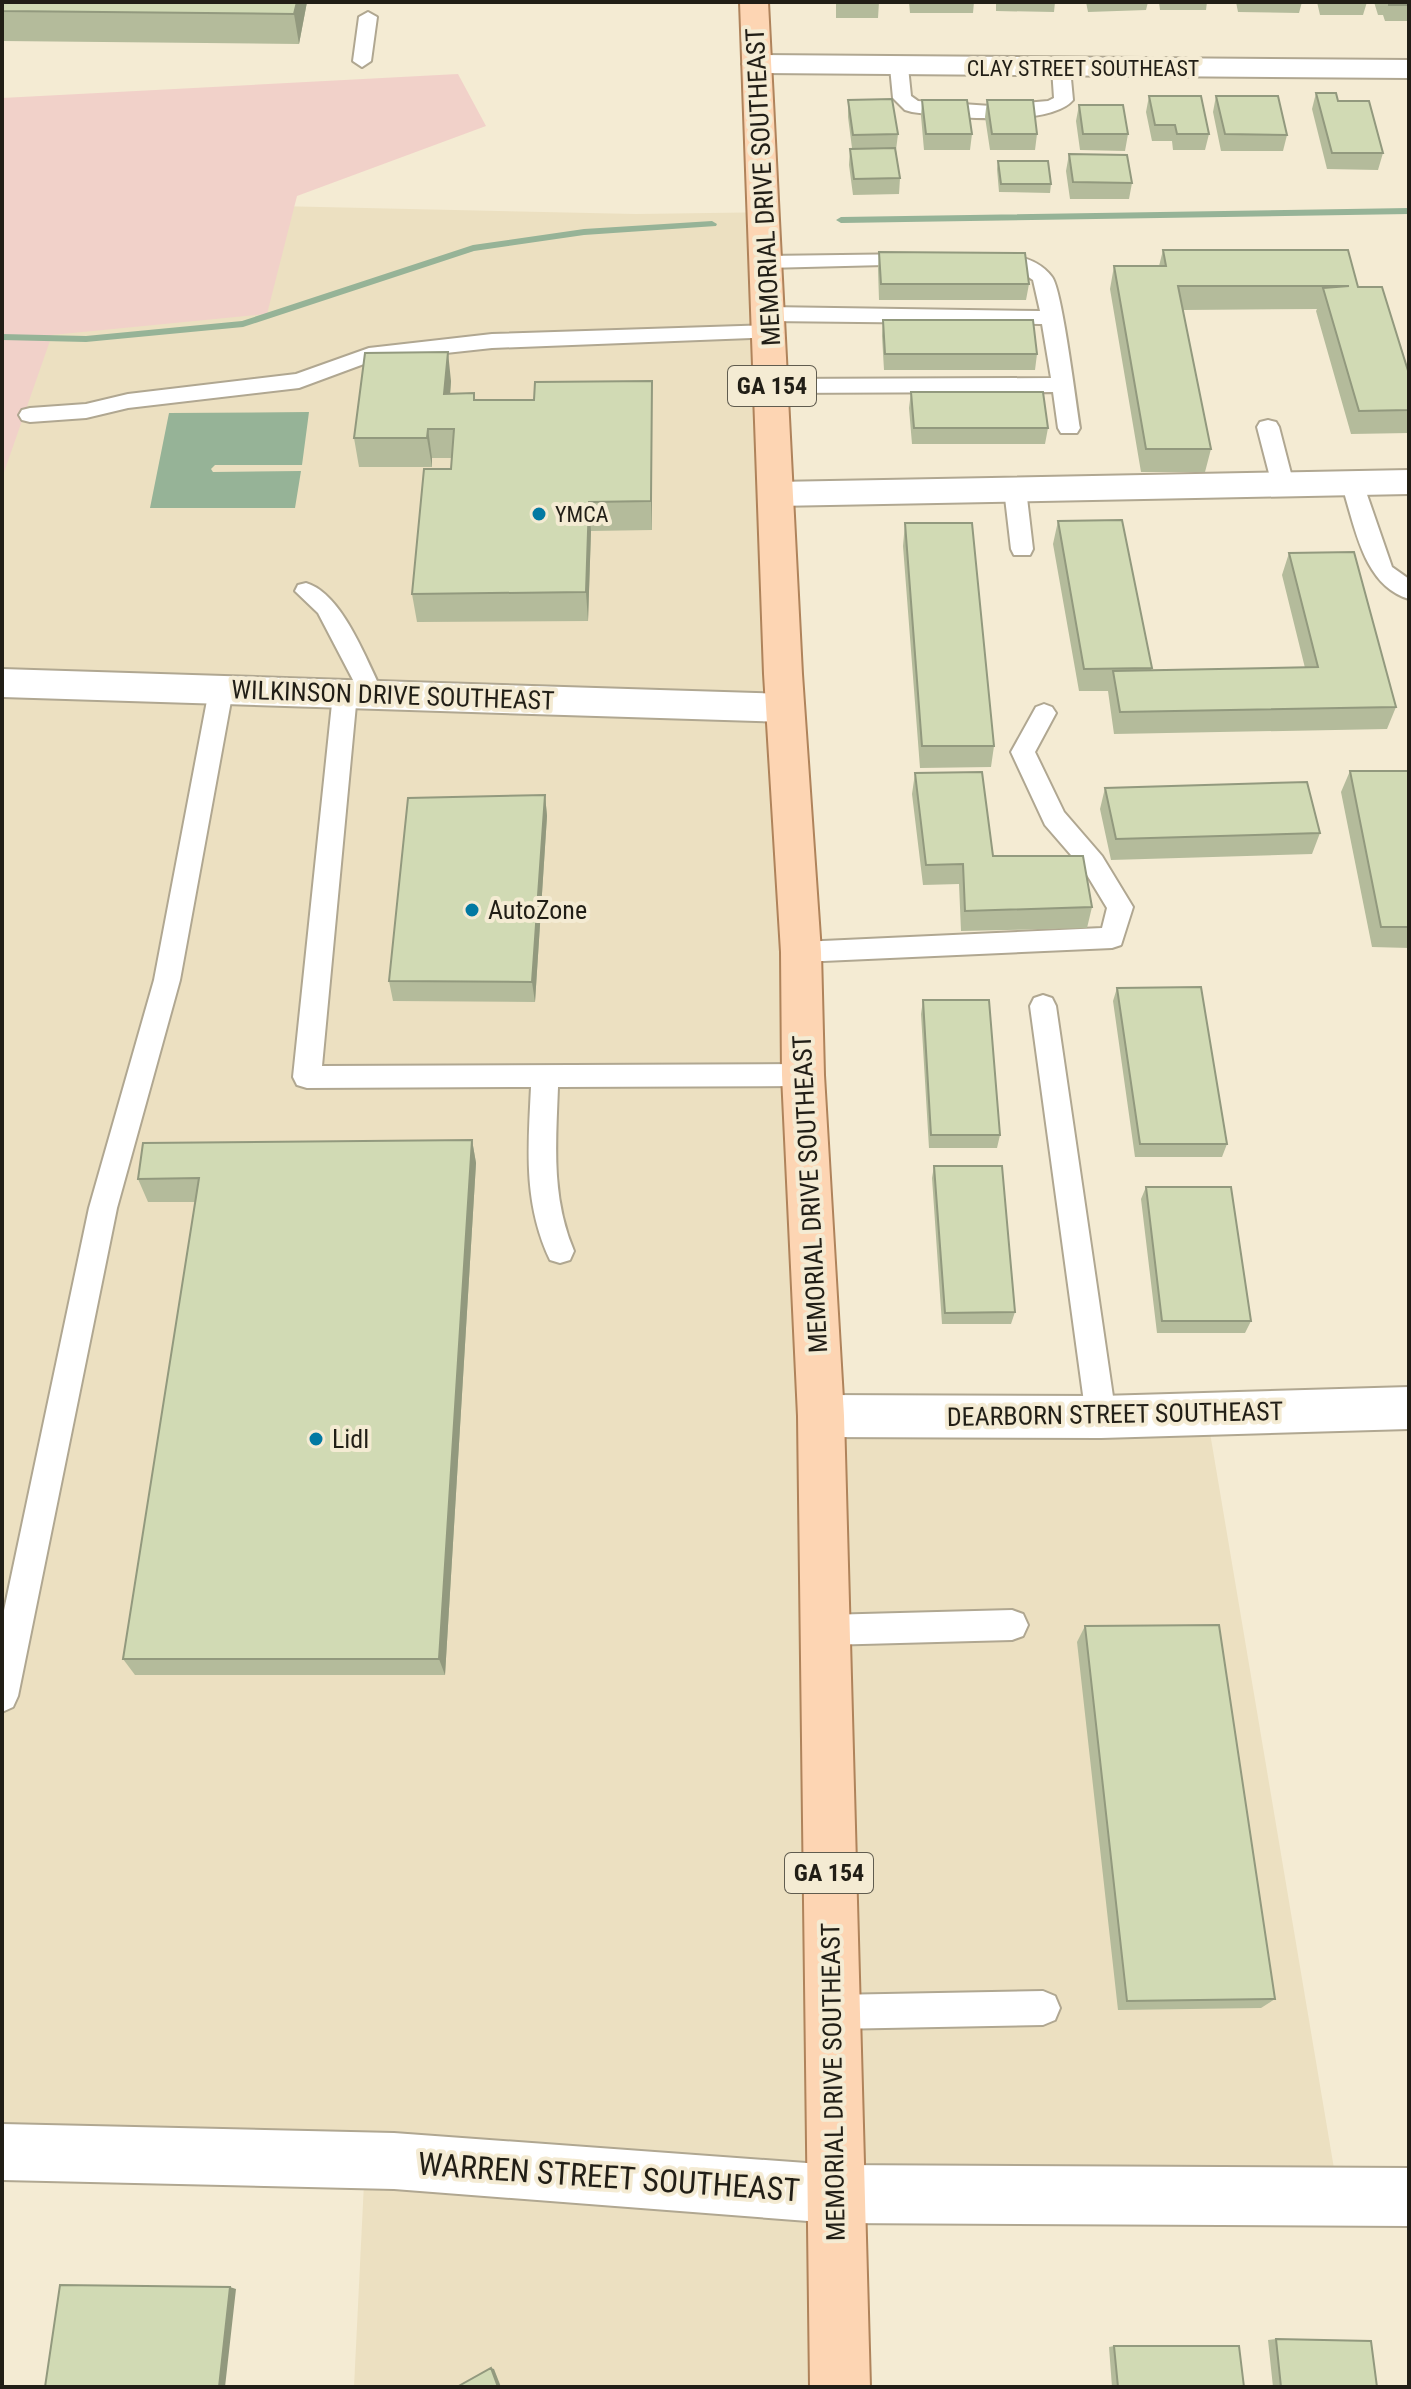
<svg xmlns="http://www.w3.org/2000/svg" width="1411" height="2389" viewBox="0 0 1411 2389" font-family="'Roboto Condensed',sans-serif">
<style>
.built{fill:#ece0c1}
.green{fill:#f1d1c9}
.water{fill:#96b397}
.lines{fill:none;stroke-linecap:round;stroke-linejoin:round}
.stream{fill:#96b397;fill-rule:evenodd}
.lane-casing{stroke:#b0a791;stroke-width:4}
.street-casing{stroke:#b0a791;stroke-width:4}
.primary-casing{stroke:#af835b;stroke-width:4}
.lane{fill:#fff;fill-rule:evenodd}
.street{fill:#fff;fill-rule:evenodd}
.primary{fill:#fdd5b3;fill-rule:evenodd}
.wall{fill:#b4bb9b}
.shaded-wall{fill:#92997e}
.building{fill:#d1dab4;stroke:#92997e;stroke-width:2}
.poi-dot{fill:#0279a2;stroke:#f4ebd3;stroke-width:3}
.labels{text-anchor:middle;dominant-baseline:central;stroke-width:8;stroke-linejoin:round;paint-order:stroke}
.far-street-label{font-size:22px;fill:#211e16;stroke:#f4ebd3}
.far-poi-label{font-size:22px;fill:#211e16;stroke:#f4ebd3;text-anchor:start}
.shield{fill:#f4ebd3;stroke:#605c4f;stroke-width:2}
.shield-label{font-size:24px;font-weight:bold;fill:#211e16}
.street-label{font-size:26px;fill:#211e16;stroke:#f4ebd3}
.poi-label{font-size:26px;fill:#211e16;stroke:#f4ebd3;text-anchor:start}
.near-street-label{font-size:32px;fill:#211e16;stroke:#f4ebd3}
</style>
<rect width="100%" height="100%" fill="#f4ebd3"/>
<path class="built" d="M2 200 636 214 776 212 832 1421 1207 1415 1341 2210 860 2202 863 2387H354L364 2183 2 2165Z"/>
<path class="green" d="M458 74 486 126 297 196 267 314 52 335 2 478V98Z"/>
<path class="water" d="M309 412 302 465H215L211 469 213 472 301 471 295 508H150L169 413Z"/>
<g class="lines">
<path class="stream" d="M1409 208V214L841 223 836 220 841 217Z
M712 221 717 224 716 226 584 235 474 251 243 327 86 342 2 340V334L86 336 242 321 473 245 584 229Z"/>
<defs>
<path id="lane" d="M368 12 377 17 371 61 362 67 353 61 359 17Z
M899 61 908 67 911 96 918 101 991 106 1048 101 1054 98 1052 68 1061 62 1070 68 1073 100C1049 128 947 117 912 112L905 110 893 98 890 67Z
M917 254 924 256 927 260 924 264 766 268 756 262 766 256Z
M991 254C1014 254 1038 258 1052 277 1062 289 1076 404 1080 428L1077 433H1061L1058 428 1053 392 772 393 764 391 761 386 764 381 772 379 1051 378 1042 324 768 321 758 314 768 307 1040 311 1033 280 1015 268 984 264 981 260 984 256Z
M769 325 776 327 779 332 776 337 492 348 372 361 299 388 128 408 86 418 30 422 22 420 19 415 22 410 30 408 86 404 128 394 296 374 369 348 492 334Z
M1268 420 1276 422 1279 427 1294 485 1291 490H1275L1272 485 1257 427 1260 422Z
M1352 476 1360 478 1363 483 1392 567 1409 579V599C1362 585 1355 524 1341 483L1344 478Z
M1015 481 1023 484 1026 489 1033 549 1030 555H1014L1011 549 1004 489 1007 484Z
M306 583C343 594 367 662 384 695L380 701 372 704 364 701 318 613 295 591 298 585Z
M221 681 229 684 233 690 180 980 117 1208 18 1696 13 1707 2 1712V1620L89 1208 154 980 209 690 213 684Z
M345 685 353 688 357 694 322 1066 803 1064 813 1067 817 1075 813 1083 803 1086 558 1087C556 1144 551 1197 574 1251L570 1260 560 1263 550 1260C523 1203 528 1148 531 1087L307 1088 297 1085 293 1077 333 694 337 688Z
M1044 704 1052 707 1056 713 1035 752 1064 812 1102 856 1133 907 1121 945 1112 948 801 962 792 959 788 952 792 945 801 942 1102 928 1107 908 1084 870 1045 825 1011 752 1036 707Z
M1043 995 1052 998 1056 1006 1116 1417 1112 1427 1101 1431 1090 1427 1086 1417 1030 1006 1034 998Z
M1012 1610 1023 1614 1028 1625 1023 1636 1012 1640 825 1645 814 1641 809 1630 814 1619 825 1615Z
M1043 1991 1055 1996 1060 2008 1055 2020 1043 2025 832 2029 820 2024 815 2012 820 2000 832 1995Z"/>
<path id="street" d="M757 55 1409 60V78L757 73 747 70 742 64 747 58Z
M1409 470V494L776 506 764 502 759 494 764 486 776 482Z
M2 669 784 694 797 698 803 708 797 718 784 722 2 697Z
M1409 1387V1429L1101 1438 821 1437 804 1431 798 1416 804 1401 821 1395 1101 1396Z
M2 2124 394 2133 834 2165 1409 2168V2226L834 2223 394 2189 2 2180Z"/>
<path id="primary" d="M740 2H768L802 674 821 952 824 1075 844 1416 870 2387H810L798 1416 782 1075 781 952 764 674Z"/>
</defs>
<use href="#lane" class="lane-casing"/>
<use href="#street" class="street-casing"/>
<use href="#primary" class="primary-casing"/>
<use href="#lane" class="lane"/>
<use href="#street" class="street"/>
<use href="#primary" class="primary"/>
</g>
<path class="wall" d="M2 2H307L299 44 2 41Z
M836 2H879L878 18H836Z
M909 2H974L973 13H910Z
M996 2H1055L1054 12 996 11Z
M1086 2H1148L1146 10 1088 12Z
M1159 2H1207L1206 10H1160Z
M1236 2H1302L1299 13 1238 12Z
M1317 2H1367L1363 15H1320Z
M1374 2H1409V21H1385L1383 15H1378Z
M1316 93 1338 101 1383 153 1378 170 1327 169 1312 109Z
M1149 96 1209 134 1205 150H1173L1172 141H1152L1146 112Z
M1216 96 1287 135 1283 151H1221L1213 112Z
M848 100 898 134 896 150 900 178 899 194 853 195 849 165 850 149 852 148 848 117Z
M922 100 972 134 970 150H924L921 116Z
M987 100 1037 134 1035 150H990L985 117Z
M1079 105 1128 134 1125 151 1080 150 1076 121Z
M1069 154 1132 183 1129 199H1070L1066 171Z
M998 161 1051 184 1050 193 999 192 997 169Z
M1163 250 1358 287 1409 374V433L1351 434 1316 311 1317 309 1183 310 1211 449 1205 472H1141L1110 289 1114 266H1159Z
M879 252 1029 284 1026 300H879L878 269Z
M883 320 1037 354 1035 370H884L882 336Z
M451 381 450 394 475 400 652 410V530L591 531 588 621 417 622 412 594 451 469 452 458H432V467H359L354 438Z
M911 392 1048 428 1045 444H912L909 408Z
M1058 521 1152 668 1151 670 1305 668 1282 575 1289 553 1396 707 1387 729 1114 734 1108 691H1079L1053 544Z
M905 523 994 746 991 767 920 768 903 546Z
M1350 771H1409V948L1372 947 1341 792Z
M915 773 993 856 1092 907 1087 928 961 931 959 884 923 885 912 794Z
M1105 788 1320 833 1312 854 1111 860 1100 809Z
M545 795 547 816 535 1002 393 1001 389 981Z
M1117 988 1227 1144 1222 1157H1135L1113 1001Z
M923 1000 1000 1135 997 1148H929L921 1014Z
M472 1140 476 1163 445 1675H135L123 1659 196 1202H148L138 1179Z
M934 1166 1015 1312 1011 1324H942L932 1178Z
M1146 1187 1251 1321 1245 1333H1157L1141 1199Z
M1085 1626 1275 1999 1261 2008 1118 2010 1077 1642Z
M1276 2339 1377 2387H1273L1268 2340Z
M1114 2346 1244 2387H1112L1109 2347Z"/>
<path class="shaded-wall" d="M297 2H307L299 44 294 14Z
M448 352 451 381 448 423 444 394Z
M652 381V530L651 501Z
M428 429 432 458V467L427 438Z
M589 502 591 531 588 621 586 592Z
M545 795 547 816 535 1002 532 982Z
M472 1140 476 1163 445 1675 439 1659Z
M230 2287 236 2289 225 2387H219Z
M491 2368 494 2369 501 2387H498Z"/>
<path class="building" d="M2 2H297L294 14 2 11Z
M1089 2H1142L1089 3Z
M1389 2H1409V5H1389Z
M1316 93H1336L1338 101H1369L1383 153H1332Z
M1149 96H1201L1209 134H1177L1175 125H1155Z
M1216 96H1278L1287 135 1225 134Z
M892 99 898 134 853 135 848 100Z
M922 100H967L972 134H926Z
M987 100H1033L1037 134H992Z
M1079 105H1123L1128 134H1083Z
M895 148 900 178 854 179 850 149Z
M1069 154 1127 155 1132 183 1073 182Z
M998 161H1048L1051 184H1001Z
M1163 250H1348L1358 287H1382L1409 374V410L1359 411 1323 288 1349 286H1178L1211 449H1146L1114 266H1166Z
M879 252 1025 253 1029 284H881Z
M883 320H1033L1037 354H885Z
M448 352 444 394 474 393V400H534L535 382 652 381 651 501 589 502 586 592 412 594 424 469H451L454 429H428L427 438H354L365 353Z
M911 392H1043L1048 428H914Z
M1122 520 1152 668 1084 669 1058 521Z
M905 523H972L994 746H922Z
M1354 552 1396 707 1120 712 1113 671 1318 667 1289 553Z
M1350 771H1409V927H1381Z
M982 772 993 856H1083L1092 907 965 911 963 864 926 865 915 773Z
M1307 782 1320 833 1116 839 1105 788Z
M545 795 532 982 389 981 408 798Z
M1201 987 1227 1144H1140L1117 988Z
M923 1000H989L1000 1135H931Z
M472 1140 439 1659H123L199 1178 138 1179 143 1143Z
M934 1166H1002L1015 1312 945 1313Z
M1146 1187H1231L1251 1321H1162Z
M1219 1625 1275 1999 1127 2001 1085 1626Z
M60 2285 230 2287 219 2387H45Z
M1276 2339 1371 2341 1377 2387H1281Z
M1114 2346H1239L1244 2387H1118Z
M491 2368 498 2387H457Z"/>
<g class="poi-dot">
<circle cx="539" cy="514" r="8"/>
<circle cx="472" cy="910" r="8"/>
<circle cx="316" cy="1439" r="8"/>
</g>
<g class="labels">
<g class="far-street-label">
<text x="1083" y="68">CLAY STREET SOUTHEAST</text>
</g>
<g class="far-poi-label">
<text x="555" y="514">YMCA</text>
</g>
<g class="shield">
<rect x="728" y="366" width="88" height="40" rx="6"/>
<rect x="785" y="1853" width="88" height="40" rx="6"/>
</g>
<g class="shield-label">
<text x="772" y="386">GA 154</text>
<text x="829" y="1873">GA 154</text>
</g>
<g class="street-label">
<text transform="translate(763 187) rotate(-93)">MEMORIAL DRIVE SOUTHEAST</text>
<text transform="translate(393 695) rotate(2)">WILKINSON DRIVE SOUTHEAST</text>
<text transform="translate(810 1194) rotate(-93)">MEMORIAL DRIVE SOUTHEAST</text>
<text transform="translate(1115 1414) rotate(-1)">DEARBORN STREET SOUTHEAST</text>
<text transform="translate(833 2082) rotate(-91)">MEMORIAL DRIVE SOUTHEAST</text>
</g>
<g class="poi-label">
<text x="488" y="910">AutoZone</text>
<text x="332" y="1439">Lidl</text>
</g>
<g class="near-street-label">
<text transform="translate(609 2177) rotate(4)">WARREN STREET SOUTHEAST</text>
</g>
</g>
<rect width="1411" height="2389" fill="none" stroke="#211e16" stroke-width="8"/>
</svg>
